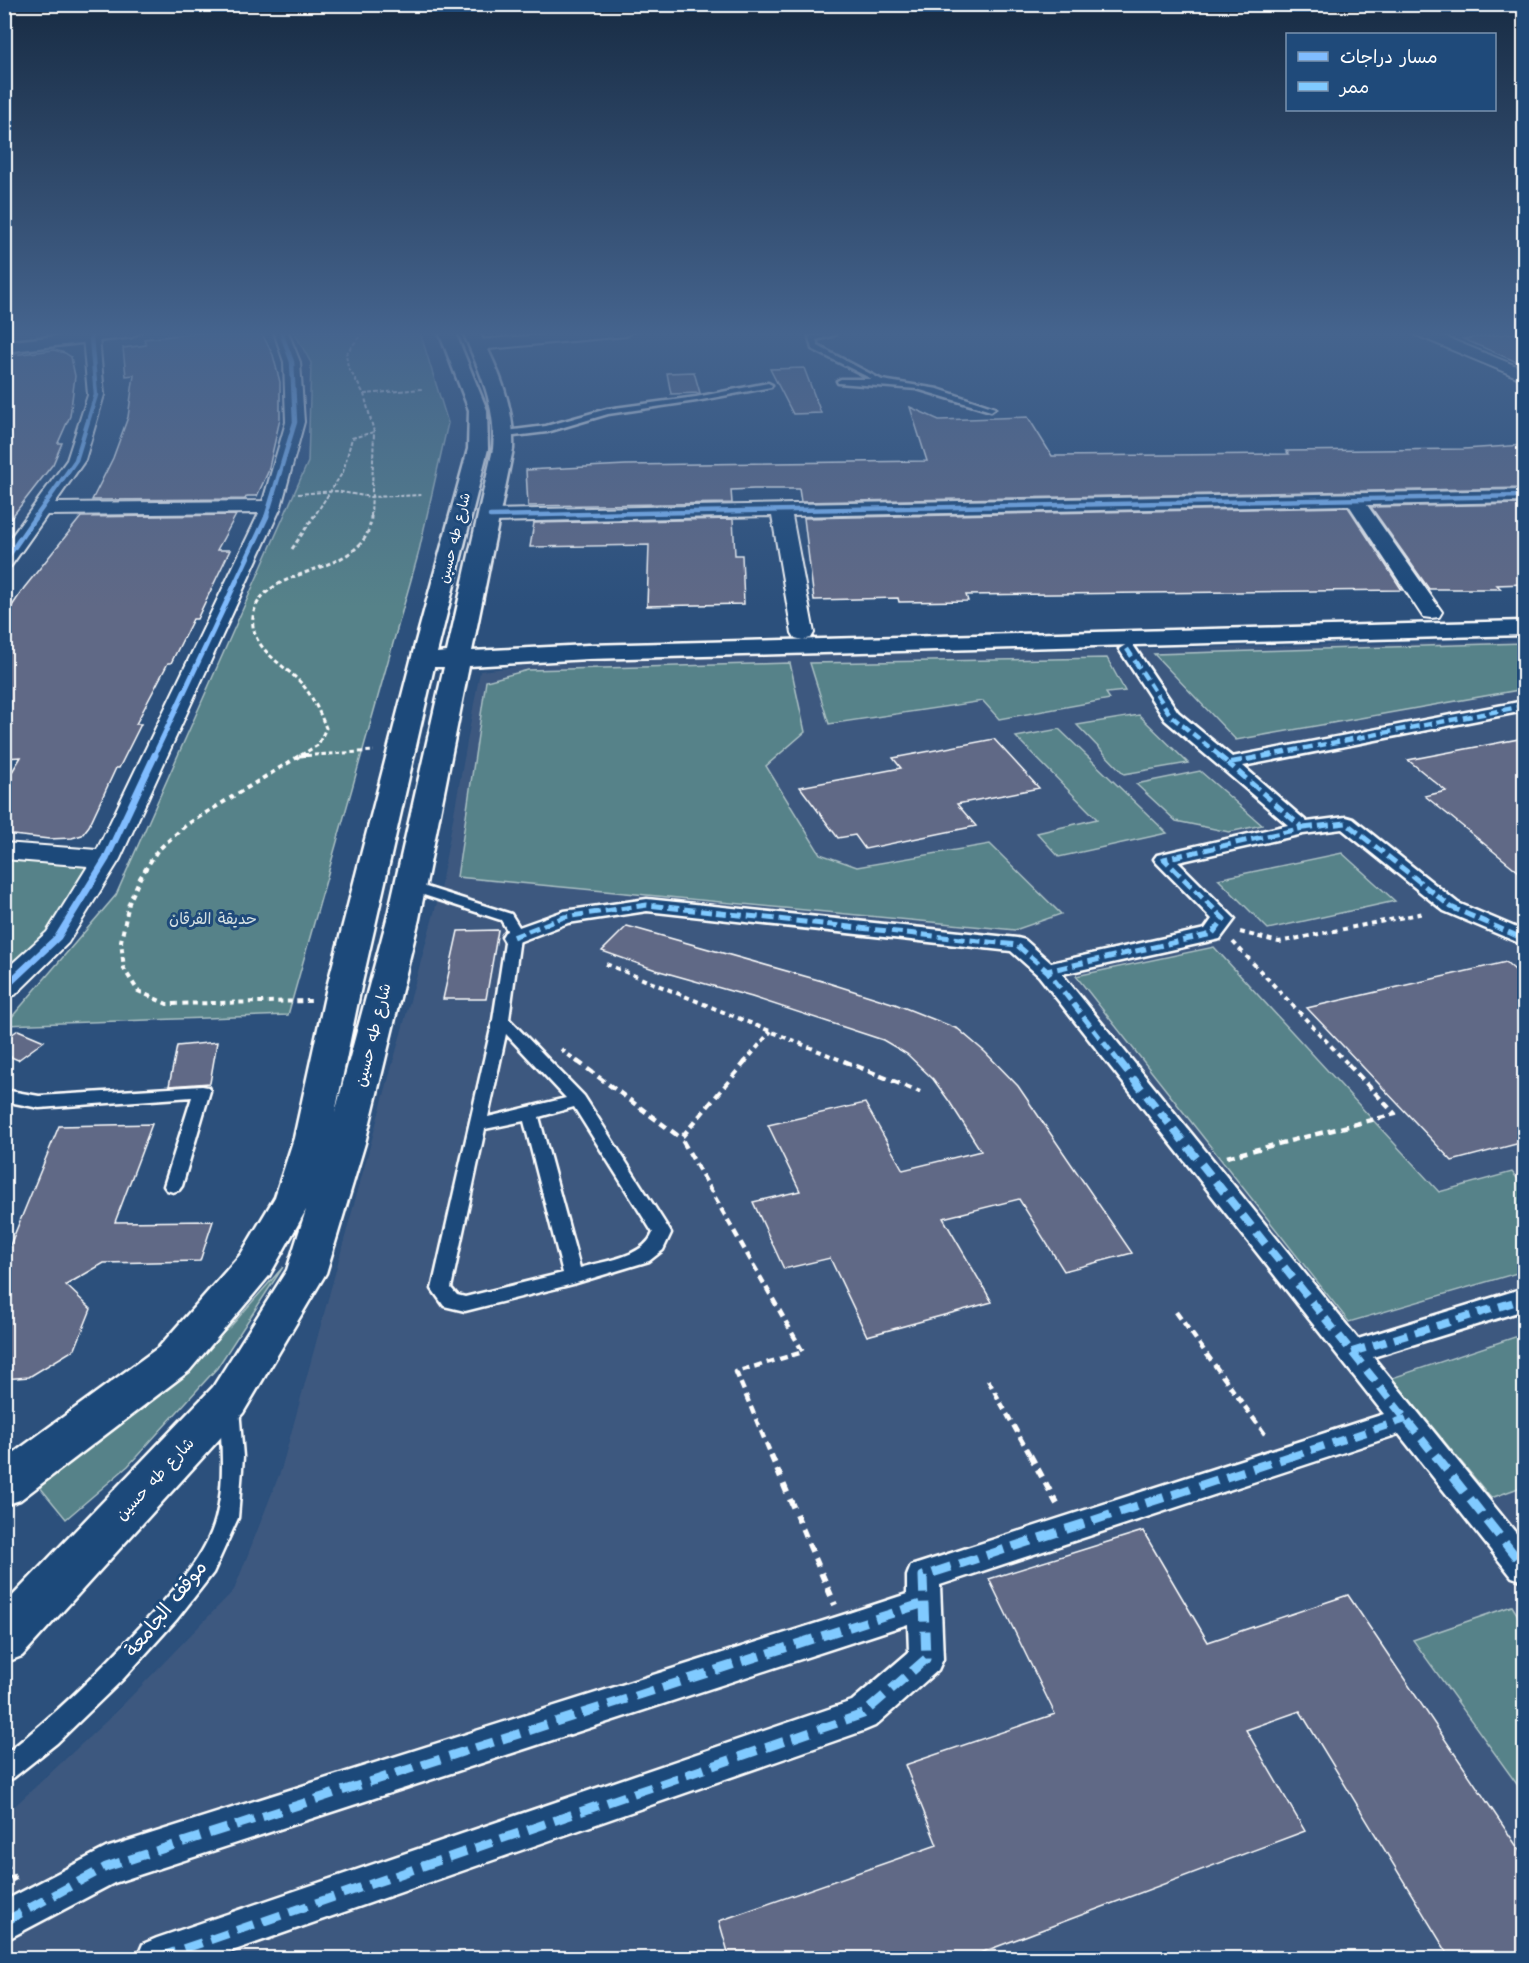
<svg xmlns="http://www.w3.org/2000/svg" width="1529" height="1963" viewBox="0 0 1529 1963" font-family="'Architects Daughter','Playpen Sans Arabic',sans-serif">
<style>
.built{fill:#3c587f}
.green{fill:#578289;stroke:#abc0c4;stroke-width:1.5}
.building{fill:#616986;stroke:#fff;stroke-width:1.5}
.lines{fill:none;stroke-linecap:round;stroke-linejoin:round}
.service-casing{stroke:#fff;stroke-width:5}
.pedestrian-casing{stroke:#fff;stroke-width:5}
.minor-casing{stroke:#fff;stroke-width:4}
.secondary-casing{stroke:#fff;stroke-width:5}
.primary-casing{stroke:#fff;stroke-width:5}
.path-far4{stroke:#fff;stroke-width:2;stroke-dasharray:4 2;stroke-linecap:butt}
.path-far3{stroke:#fff;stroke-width:3;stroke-dasharray:4.5 3;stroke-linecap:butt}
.path-far2{stroke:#fff;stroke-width:4;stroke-dasharray:5 4.5;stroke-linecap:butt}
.path-far1{stroke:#fff;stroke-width:4.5;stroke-dasharray:8 5;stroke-linecap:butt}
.path{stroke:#fff;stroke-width:6;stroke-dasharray:9 7;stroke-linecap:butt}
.service{fill:#1f4a7a;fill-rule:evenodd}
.pedestrian{fill:#1f4a7a;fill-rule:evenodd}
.minor{fill:#1f4a7a;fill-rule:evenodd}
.secondary{fill:#1f4a7a;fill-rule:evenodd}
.primary{fill:#1f4a7a;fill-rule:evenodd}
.quiet-far3{stroke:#80caff;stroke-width:4.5;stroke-dasharray:9 4.5;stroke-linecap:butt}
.quiet-far2{stroke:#80caff;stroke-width:5;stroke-dasharray:11 5;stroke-linecap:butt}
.quiet-far1{stroke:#80caff;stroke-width:8;stroke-dasharray:14 8;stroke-linecap:butt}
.quiet{stroke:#80caff;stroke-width:9;stroke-dasharray:19 9;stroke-linecap:butt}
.cycleway-far2-casing{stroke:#1f4a7a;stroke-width:7}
.cycleway-far1-casing{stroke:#1f4a7a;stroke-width:8}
.cycleway-casing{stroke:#1f4a7a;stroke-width:10}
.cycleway-far2{stroke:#80bcff;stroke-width:4.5}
.cycleway-far1{stroke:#80bcff;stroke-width:5}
.cycleway{stroke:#80bcff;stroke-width:7}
.labels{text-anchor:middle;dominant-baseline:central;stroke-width:6;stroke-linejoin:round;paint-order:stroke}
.far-street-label{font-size:14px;fill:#fff;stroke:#1f4a7a}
.park-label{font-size:16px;fill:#d5e0e2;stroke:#1f4a7a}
.street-label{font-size:16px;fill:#fff;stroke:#1f4a7a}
.near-street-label{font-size:20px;fill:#fff;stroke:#1f4a7a}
</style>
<rect width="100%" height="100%" fill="#2c507c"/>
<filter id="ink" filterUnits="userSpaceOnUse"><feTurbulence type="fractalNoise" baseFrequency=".0167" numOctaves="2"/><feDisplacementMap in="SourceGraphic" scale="12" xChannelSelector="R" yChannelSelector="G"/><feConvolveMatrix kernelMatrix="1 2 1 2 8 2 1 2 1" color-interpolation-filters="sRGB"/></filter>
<g filter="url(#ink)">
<path class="built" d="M1524 641V1958H5V1815L115 1713 234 1590 281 1470 439 895 480 671 576 660Z"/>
<path class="green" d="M294 332H420L448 423 418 555 288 1015 5 1025 116 895 308 462 311 363Z
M1524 643V689L1236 740 1154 654Z
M1107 658 1125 691 1106 693 1110 699 999 719 983 701 829 724 810 663Z
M790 663 805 732 766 766 820 854 857 867 990 844 1061 914 1015 930 457 877 486 681 528 670Z
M1139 715 1188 763 1124 774 1077 725Z
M1059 729 1167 833 1059 857 1037 833 1097 819 1016 737Z
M1200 771 1262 825 1229 832 1176 821 1136 784Z
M5 851 106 859 58 937 5 981Z
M1342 853 1395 901 1268 929 1218 879Z
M1214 947 1439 1192 1512 1172 1524 1186V1271L1349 1322 1076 976Z
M283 1267 217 1368 128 1466 66 1519 39 1486 158 1389 231 1326Z
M1524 1334V1486L1491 1498 1392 1378Z
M1512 1606 1524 1625V1794L1413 1640Z"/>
<path class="building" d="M207 332H261L273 355 280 382V419L268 472 257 496H247L245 499 92 500 113 458 128 417 134 375 126 376 123 348 146 345 144 339Z
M1524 332V365L1463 339 1522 332Z
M54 350 65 353 71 357 75 376 70 416 58 443H62L53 464 4 527V356Z
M804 368 821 413 793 414 770 369Z
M694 372 700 393 671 394 667 373Z
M910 407 939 420 1028 417 1052 456 1289 454 1286 451 1464 449 1524 445V488L801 502 799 489H754L731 490 732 503 528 506 526 470 626 465 927 461Z
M1524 504V584L1497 585 1501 589H1429L1371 507Z
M1348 507 1402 590 966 595 968 601 899 602 898 598 814 600 804 518Z
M236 515 217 550H230L197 619H193L171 663H168L136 724H141L119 768H116L89 826 82 835 72 838 49 839 4 834V785L21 757 4 758V618L24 588 81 517Z
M733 519 735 555H742L744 604 647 606 649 545 530 547 534 523Z
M1524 738V876L1425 796 1446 791 1408 760Z
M994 739 1039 788 957 804 976 826 865 849 855 835 838 838 800 787 901 768 893 758Z
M627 926 822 981 895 1004 958 1029 985 1052 1018 1086 1132 1253 1064 1271 1019 1199 943 1218 992 1302 867 1336 830 1258 784 1269 753 1202 800 1191 768 1125 865 1103 903 1170 981 1151 949 1101 933 1079 907 1054 883 1040 752 997 656 970 602 951Z
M498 930 486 999H443L458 931Z
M1506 962 1524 978V1142L1452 1161 1307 1008Z
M18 1030 44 1041 18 1060 4 1054V1040Z
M217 1042 210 1083 169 1086 177 1046Z
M152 1124 115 1222 213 1221 200 1261 104 1263 66 1285 91 1309 75 1349 29 1377 4 1379V1260L59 1126Z
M1143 1531 1208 1642 1348 1595 1524 1857V1959H1451L1300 1711 1246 1730 1305 1831 964 1959H730L719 1921 937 1845 905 1765 1055 1714 989 1579Z"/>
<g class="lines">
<defs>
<path id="service" d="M824 332H832L835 335 816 340 818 346 882 380 938 389 995 408 991 411 917 389 838 383 837 381 841 379H872L812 349 809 337 826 334Z
M768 383 772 385 771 387 696 401 608 414 547 432 506 437 502 434 506 431 546 426 607 409 696 397Z
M410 882 511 914 521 930 509 1019 584 1096 668 1228 671 1233 663 1250 649 1261 573 1284 465 1311 444 1306 432 1289 493 1020 507 930 501 920 405 889 403 886 405 883ZM506 1034 566 1098 488 1117ZM574 1107 653 1233C643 1258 603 1261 580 1268L539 1117ZM524 1121 563 1273 465 1297 457 1295 451 1288 485 1129Z
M202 1086 208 1087 210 1091 182 1186 179 1190 173 1192 167 1190 164 1186 192 1097 39 1108 4 1101V1090L39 1096Z
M229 1400 236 1402 239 1408 243 1457 238 1518 213 1573 177 1619 123 1679 57 1743 13 1778 4 1782V1755C54 1716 99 1672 141 1626 169 1596 206 1558 216 1518 225 1484 222 1443 219 1408L222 1402Z"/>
<path id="pedestrian" d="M1127 644 1133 645 1178 712 1232 757 1524 701V711L1243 766 1307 822 1346 817 1353 819 1458 903 1524 931V945L1444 911 1342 829 1303 834 1178 862 1235 919 1220 939 1062 974 1358 1339 1524 1288V1310L1373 1357 1524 1543V1581L1512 1577 1399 1434 940 1585 943 1659 938 1670 875 1726 863 1731 212 1958H137L143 1944 157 1938 852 1701 909 1652 908 1624 114 1883 4 1941V1901L106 1848 846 1614 907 1594V1576L911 1566 1384 1414 1039 976 1011 951 647 911 568 923 513 944 505 942 502 937 505 932 564 911 647 899 1017 938 1025 940 1051 963 1205 929 1212 919 1157 863 1154 859 1157 855 1288 825 1165 720 1119 649Z"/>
<path id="minor" d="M91 332 99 337 104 395 85 460 55 503 263 501 286 422 284 362 274 332H288L300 362 304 422 281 507 120 859 68 943 15 995 4 997V971L47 932 88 866 4 859V843L97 850 259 513 47 515 11 566 4 568V547L67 460 88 395 83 337Z
M577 332H633L626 336 478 350 470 345 478 340Z
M1414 332H1433L1524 369V380L1416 335Z
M1524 490V502L1367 505 1442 612 1439 617 1431 618 1423 617 1349 505 792 516 814 633 811 638 803 640 795 638 792 633 772 516 490 522 483 520 480 516 483 512 490 510Z"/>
<path id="secondary" d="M92 332H140L132 337 4 352V342Z"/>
<path id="primary" d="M439 332H455L487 410 488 449 437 653 447 652 493 449C497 406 479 370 463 332H479C498 368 515 407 513 449L472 651 588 645 1524 621V635L588 659 469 666 419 919 365 1143 326 1273 243 1413 22 1656 4 1663V1605L213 1387 287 1270 306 1210 269 1276 189 1371 20 1500 4 1505V1460L159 1347 241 1254 275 1197 294 1138 327 987 416 641 468 449 469 410ZM434 667H444L387 919 335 1113 361 987Z"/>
</defs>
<use href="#service" class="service-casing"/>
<use href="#pedestrian" class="pedestrian-casing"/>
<use href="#minor" class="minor-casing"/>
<use href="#secondary" class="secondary-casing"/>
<use href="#primary" class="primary-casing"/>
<path class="path-far4" d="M363 332 346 354 348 367 364 394 374 432 371 518
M364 394 422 389
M298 494 336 491 370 497 423 495
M313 518 343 472 352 438 374 432"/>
<path class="path-far3" d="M292 549 314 516
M301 755 318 745 326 728C320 713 313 697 302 684 284 664 249 648 253 617 260 561 369 580 371 516
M299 756 374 751"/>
<path class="path-far2" d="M308 755H301L186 825 157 851 140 878 129 903 121 941 124 969 138 991 167 1004 311 1001
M1240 932 1279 942 1424 913
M1233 942 1347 1063
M606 964 848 1063
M561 1049 579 1063
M744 1063 771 1031"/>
<path class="path-far1" d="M577 1061 681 1138
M746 1061 681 1138 803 1352 736 1372 772 1457
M844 1061 920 1092
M1227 1157 1395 1114 1345 1061
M1176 1312 1267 1437
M988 1380 1031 1457"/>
<path class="path" d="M771 1455 835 1605
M1030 1455 1057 1504
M4 1861 15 1881"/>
<use href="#service" class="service"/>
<use href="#pedestrian" class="pedestrian"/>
<use href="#minor" class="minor"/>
<use href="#secondary" class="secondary"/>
<use href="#primary" class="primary"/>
<path class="quiet-far3" d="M1127 649 1171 716 1220 756
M1264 756 1524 706"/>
<path class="quiet-far2" d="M1218 755 1228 763 1271 755
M1303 828 1346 823 1451 907 1524 939
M513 937 564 917 647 905 1017 945 1047 971
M1120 1063 1047 971 1212 934 1224 919 1164 859 1303 828 1228 763"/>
<path class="quiet-far1" d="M1119 1061 1436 1457
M1352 1352 1524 1299
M1290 1457 1406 1419"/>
<path class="quiet" d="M1435 1455 1524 1567
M4 1922 106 1867 924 1603
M157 1958 863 1714 926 1659 923 1576 1294 1455"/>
<defs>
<path id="cycleway-far2" d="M490 516 1524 496
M35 518 76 460 96 395 91 337
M266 518 295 422 292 362 281 332"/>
<path id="cycleway-far1" d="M4 562 36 516
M154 756 267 516"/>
<path id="cycleway" d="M4 988 58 937 106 859 155 755"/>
</defs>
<use href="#cycleway-far2" class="cycleway-far2-casing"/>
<use href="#cycleway-far1" class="cycleway-far1-casing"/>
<use href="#cycleway" class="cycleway-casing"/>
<use href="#cycleway-far2" class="cycleway-far2"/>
<use href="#cycleway-far1" class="cycleway-far1"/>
<use href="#cycleway" class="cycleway"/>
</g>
</g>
<linearGradient id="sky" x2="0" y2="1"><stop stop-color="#182c44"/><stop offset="0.55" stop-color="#45648e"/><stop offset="1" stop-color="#45648e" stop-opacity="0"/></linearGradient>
<rect width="1529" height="607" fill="url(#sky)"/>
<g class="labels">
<g class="far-street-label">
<text transform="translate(455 538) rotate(-76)">شارع طه حسين</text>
</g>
<g class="park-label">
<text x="213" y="919">حديقة الفرقان</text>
</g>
<g class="street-label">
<text transform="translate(373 1035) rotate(-76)">شارع طه حسين</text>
<text transform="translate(155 1479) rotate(-47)">شارع طه حسين</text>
</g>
<g class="near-street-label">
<text transform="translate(166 1609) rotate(-51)">موقف الجامعة</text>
</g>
</g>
<rect width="1529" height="1963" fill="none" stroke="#1f4a7a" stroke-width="24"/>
<rect x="12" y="12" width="1505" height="1939" fill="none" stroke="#fff" stroke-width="2" filter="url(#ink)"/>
<rect x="1286" y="33" width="210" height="78" fill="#1f4a7a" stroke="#7992af" stroke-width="1.5"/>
<rect x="1298" y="52" width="30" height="9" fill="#80bcff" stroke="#7992af" stroke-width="1.5"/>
<text x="1340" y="63" font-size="18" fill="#ffffff">مسار دراجات</text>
<rect x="1298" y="82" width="30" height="9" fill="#80caff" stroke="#7992af" stroke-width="1.5"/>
<text x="1340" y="93" font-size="18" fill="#ffffff">ممر</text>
</svg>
